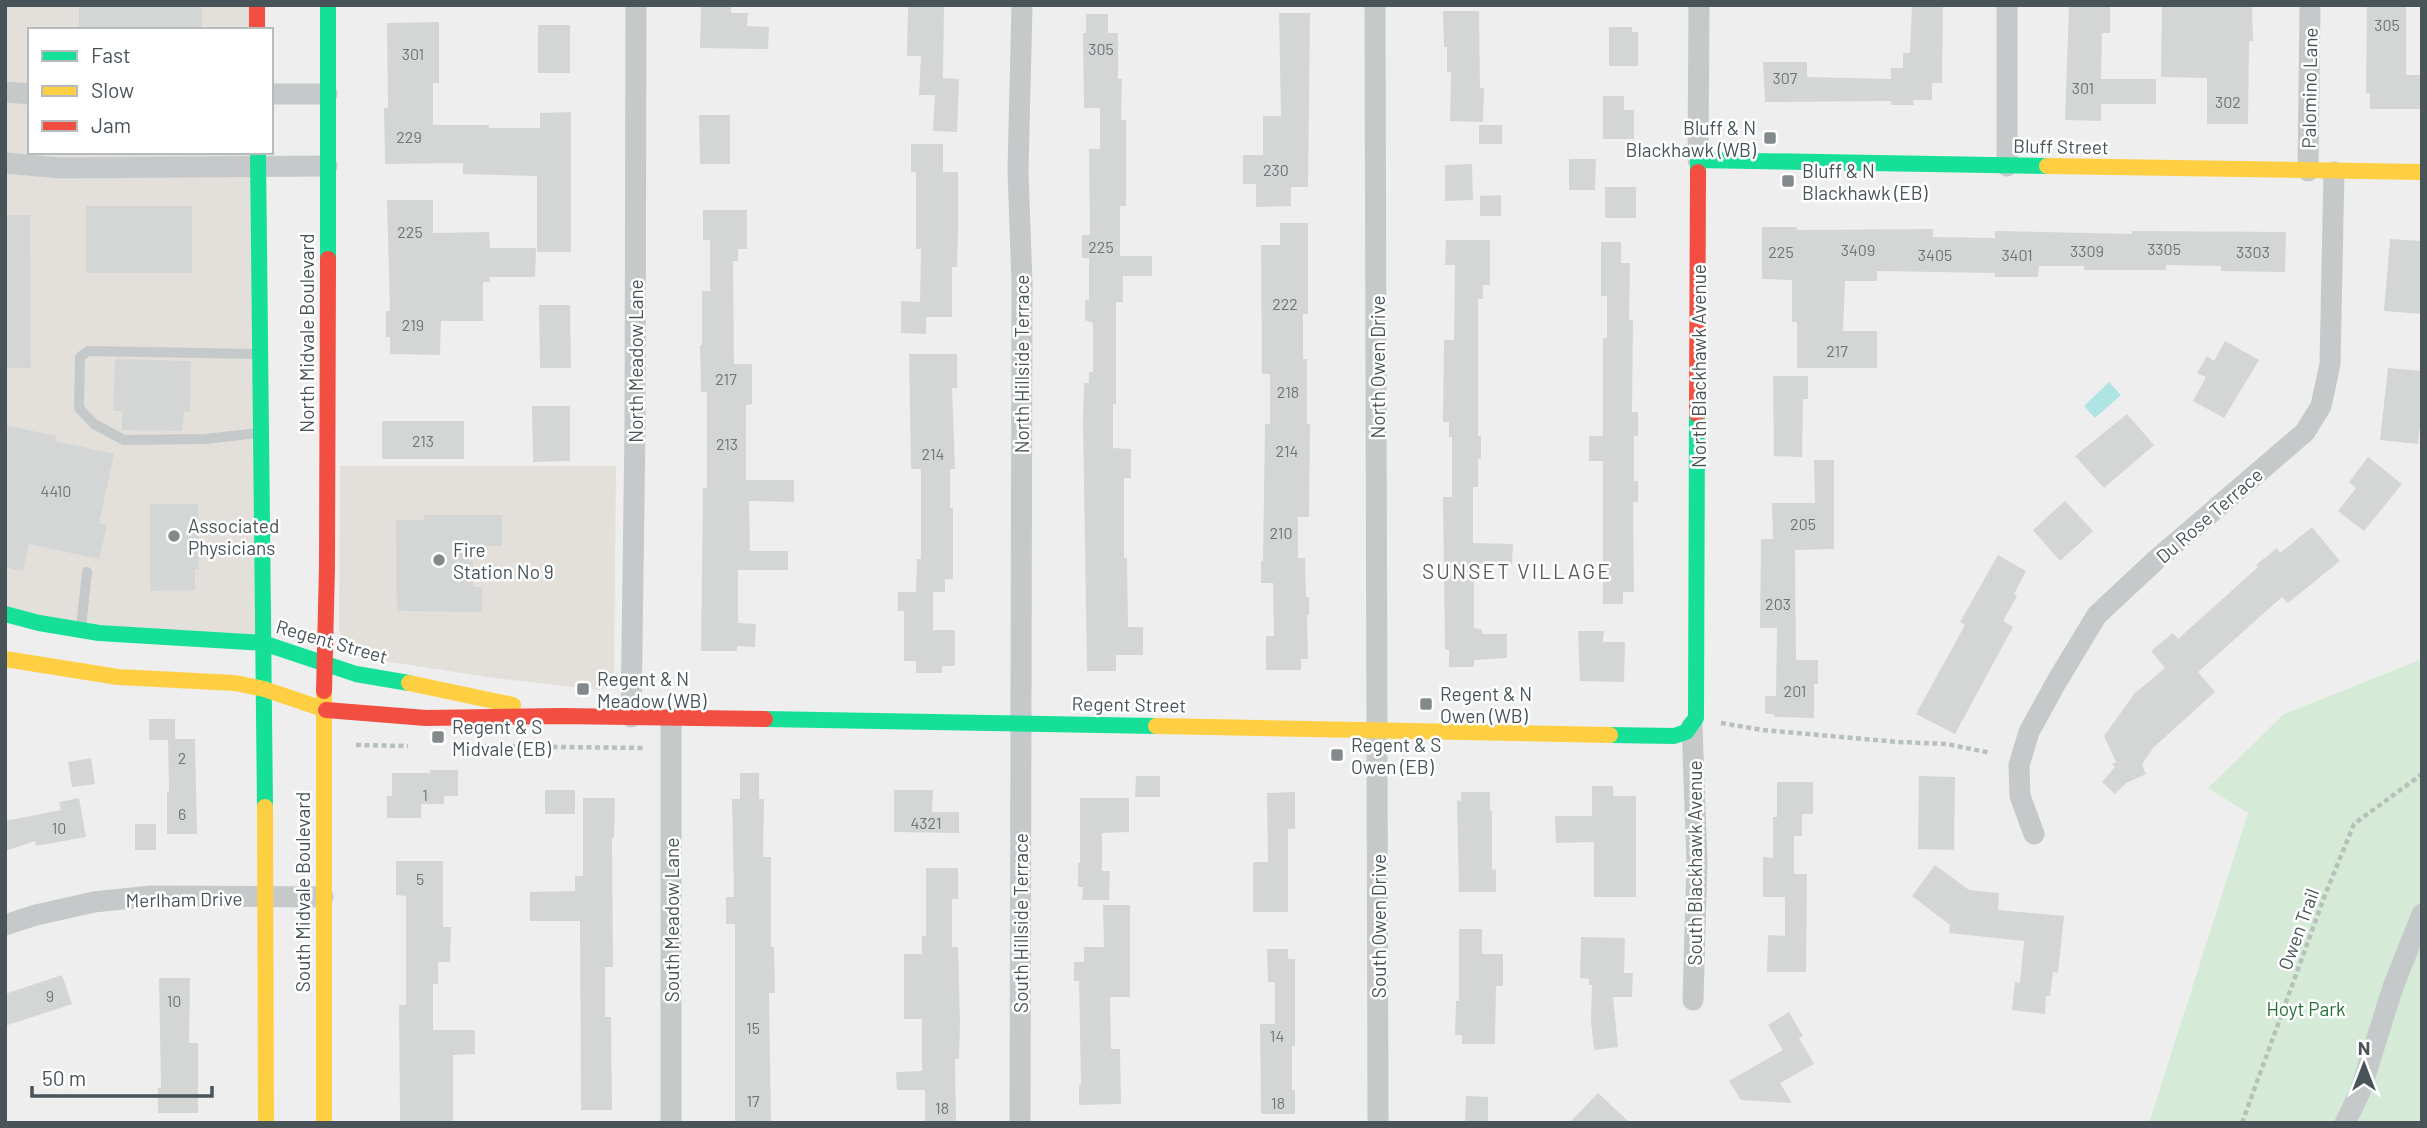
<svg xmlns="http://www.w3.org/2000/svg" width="2427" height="1128" viewBox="0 0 2427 1128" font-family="Barlow,sans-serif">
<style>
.commercial{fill:#e3e0db}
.green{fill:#d5ebd8}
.water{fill:#aee4e2}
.building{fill:#d4d6d6}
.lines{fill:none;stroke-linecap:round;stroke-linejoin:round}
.path{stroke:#b7c0bb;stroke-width:4.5;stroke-dasharray:5 3.5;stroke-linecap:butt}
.lane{stroke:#c6c9c9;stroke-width:10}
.street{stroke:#c6c9c9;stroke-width:21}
.fast{stroke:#16e098;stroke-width:16}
.slow{stroke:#ffcf43;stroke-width:16}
.jam{stroke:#f24e42;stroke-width:16}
.poi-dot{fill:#828a8c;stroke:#fff;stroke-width:2.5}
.labels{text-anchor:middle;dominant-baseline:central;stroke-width:5;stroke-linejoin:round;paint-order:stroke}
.number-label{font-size:16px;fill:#6c7679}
.street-label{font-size:19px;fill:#485458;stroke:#fff}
.poi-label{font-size:19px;fill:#485458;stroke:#fff;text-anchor:start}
.park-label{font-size:19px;fill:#226f36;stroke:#fff}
.neighbourhood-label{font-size:21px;letter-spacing:2px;fill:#5a5f61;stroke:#fff}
</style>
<rect width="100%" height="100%" fill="#eee"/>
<path class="commercial" d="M5 5H257V30H30V152H258L263 643 5 614Z
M340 466H616L614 675 612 686 599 690 494 678 364 658 351 652 339 631Z"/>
<path class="green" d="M2422 659V1123H2149L2248 813 2208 788 2284 714Z"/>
<path class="water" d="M2109 382 2121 395 2095 418 2084 406Z"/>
<path class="building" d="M79 5H202V30H79Z
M701 5H731V13H748L747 26 769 27 768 49 700 48Z
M1912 5H1943L1942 83H1932V100H1913L1914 105H1891V101L1765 102 1763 62H1807V77L1891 79V68H1903V53H1910Z
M2069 5H2110V33H2102L2101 79H2156V104H2101V121L2065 120Z
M2162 5H2252L2253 41H2249L2248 124H2207V78L2161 77Z
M2367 5H2406V75H2422V109H2370V93H2366Z
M908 7H944L943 78 959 79 957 132 933 131 935 95H919L921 56H907Z
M1443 11H1479L1480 88H1484L1483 122 1450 121 1451 72 1447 73V47H1444Z
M1279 13H1310L1308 187H1291V206L1256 207V184H1243V155H1263V116H1281Z
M1086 14H1108V33H1118V79H1122L1121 120H1126V206H1120V256H1152V276H1123V302H1116V404H1113V448L1131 449V478H1124V558H1127L1128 627H1143V655H1116V671H1087L1083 422 1084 383H1089V372H1093V323L1085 320V300H1089V258H1082V235H1090L1089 149H1100V108H1084L1083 33H1086Z
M439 22V83H433V125H489V128H540V113L571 112V252H537V176L463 174V163L385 164 384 108H388L387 23Z
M538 25H570V73H538Z
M1609 27H1632V32H1638V66H1609Z
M1603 96H1624V110H1634V139H1603Z
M699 115H730V164H700Z
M1479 125H1502V144H1479Z
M911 144H943V172H958V234L957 267H952V317H926V334L901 333V301L920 302 921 249H916V172H911Z
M1569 159H1596L1595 190H1569Z
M1472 164 1473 200 1445 201V165Z
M1605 187H1636V218H1605Z
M1501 195V216H1480V196Z
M387 200H433V233L489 232 490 248H536L535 277H490V282H483V321H441L440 355 390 354V337H386V311H390Z
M86 206H192V273H86Z
M703 210H747V249H738V261H733L734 364H752V404L746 405V480H794V502L749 501 750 551H788V570H738V623L756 624 755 647 737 646V651H701L703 488H707V392H701L700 345H702V291H710V240H703Z
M5 215H30L31 368H5Z
M1280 223H1308V314H1303V359H1307V424H1310L1309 517H1298V558H1305L1306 597H1309V615H1307L1308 659H1301V670H1266V636H1274L1273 583H1261V561H1263L1265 424H1270V374H1262L1261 245H1280Z
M1762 227H1797V230L1933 229V237L1995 238V231L2132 234V231L2286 232 2285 272 2221 271V266L2166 265V270H2084V266H2039L2038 277H1995V273L1877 271V281H1845L1843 331H1877V368H1797V322H1792V280L1762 279Z
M2390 239 2422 241V314L2384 311Z
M1446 240H1490V285H1483V299H1478V436H1481V459H1478V487H1473V543L1513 544 1512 564 1474 563V628L1482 629V634H1507V658L1474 660V667H1449V650H1445L1443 497H1452V437H1449V422H1443L1444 340H1454L1455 265H1445Z
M1601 242H1621V263H1630L1629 320H1633L1632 412H1638V436H1634V481H1638V502H1633L1634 592H1623V604H1603V461H1589V436H1603V338H1607V296H1601Z
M539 305H570L571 368H540Z
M2225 341 2259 360 2224 418 2193 401 2206 377 2197 373 2207 356 2214 361Z
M909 354H957V388H952L955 469H950V508H953V579H945V592H933V630H955V666H942V673H916V661H904V611H898V592H916L917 559H921V469H911Z
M115 359 191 361 190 411 184 412 182 431 122 430V411H113Z
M2388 368 2422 371V407L2418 444 2380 440Z
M1773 376H1808V399H1803L1802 457 1774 456Z
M532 406H570V461L533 462Z
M2127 414 2154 445 2104 488 2075 456Z
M382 421H464V459H382Z
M5 425 56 436 55 441 114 454 99 523 107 525 99 559 29 544 23 571 5 567Z
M2368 457 2402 484 2364 531 2338 511 2356 488 2349 482Z
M1814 460H1834V549L1795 550 1796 660H1818V684H1814V718L1774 717V714H1765V696H1776L1777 628H1760L1761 539H1773L1772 503H1815Z
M2065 501 2093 531 2060 561 2033 530Z
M150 504H198L199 569H195V590L150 591Z
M424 515H502V546H473V587H482V612L397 611 396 520H424Z
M2312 527 2340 561 2288 603 2282 597 2198 672 2215 692 2154 747 2142 764 2146 774 2126 783 2115 794 2102 782 2115 767 2112 764 2116 762 2104 736 2135 693 2165 668 2151 651 2173 633 2178 639 2258 567 2256 565 2277 548 2280 553Z
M1998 555 2026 571 2014 594 2017 596 2003 621 2013 627 1955 734 1916 714 1965 625 1960 622Z
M1578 631H1604L1603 642H1625L1624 682 1580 681Z
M149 719H175V739H195L197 834H167V792H169L168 740H149Z
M91 758 95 784 72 787 68 762Z
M430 770H458V796H444V804H421V818H387V796H392V773H430Z
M740 773H759V799H764L763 857H771V947H774L775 993H769L771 1123H735V924H726V897H734L732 799H740Z
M1136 776H1160V797H1135Z
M1919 776 1955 777 1954 850 1918 849Z
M1777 782H1813V814H1802V836H1794V874H1807L1806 972H1767L1768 935 1785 936V897H1763V857L1773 858V817H1777Z
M1592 786H1613V796H1636V897H1594V842L1556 843 1555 816H1592Z
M545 790H575V814H545Z
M894 790H933L932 812H959V833L894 832Z
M1295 792V829H1288V912H1253V862H1268L1267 793Z
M1461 792H1490V811H1492V870L1496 869V892H1459L1457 800 1461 801Z
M79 798 86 837 36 846 35 841 5 851V821L61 810 59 802Z
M583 798H615L614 838H612L613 967H605V1017H611L612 1110H581L580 921H530V892L575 891V876H583Z
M1080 798H1129V832L1102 833V871H1110L1109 900H1082L1083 887H1078V863H1080Z
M135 824H156V850H135Z
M396 861H443V927H451L450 962H438V984H433V1030H475V1054L453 1055V1122H400L399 1005H406V896L396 895Z
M1935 865 1969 890 1999 893 1998 910 2064 916 2058 973 2053 972 2050 996H2046L2045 1014 2012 1010 2015 982 2020 983 2024 941 1949 933 1950 925 1912 896Z
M926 868H958V899H952V947H958L960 1021 959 1059H955L956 1123H925V1090H897L896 1072 922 1071V1019H904V954H922V936H926Z
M1103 905H1130V997H1110L1111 1049H1120L1121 1104 1079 1105V1085H1081L1079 981H1074V962H1084V947H1104Z
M1459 929H1482V954H1503V986H1496L1495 1044H1462V1035H1455L1456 1001H1459Z
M1581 937 1625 938 1624 973H1633L1632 997H1613L1618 1047 1594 1050 1591 1022 1592 985H1589V979L1580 978Z
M1267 949H1288V959H1295V1046H1292V1090H1295V1114H1261L1260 1024H1275V982H1268Z
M62 975 72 1004 5 1026V994Z
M159 978H190L189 1043H198V1113H158V1088H161Z
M1789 1012 1803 1036 1799 1038 1814 1064 1780 1083 1792 1103 1741 1100 1729 1081 1783 1050 1768 1025Z
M1598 1093 1630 1123H1569Z
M1466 1096 1488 1097V1123H1465Z"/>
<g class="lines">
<path class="path" d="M207 547H232
M1721 723 1763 730 1898 742 1947 744 1991 753
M356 745 408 746
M476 746 646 748
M2242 1123 2325 895 2354 824 2422 774"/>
<path class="lane" d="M257 354 88 351 80 357 79 408 94 424 124 440 205 439 259 433
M81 627 87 572"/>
<path class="street" d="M1375 5 1378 1123
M5 92 30 94
M271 94H327
M1698 160 1699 5
M5 163 60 168 327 166
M2007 166V5
M2308 171 2310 5
M631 717 635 429 636 5
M671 718V1123
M1692 726 1697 861 1693 1000
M2034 834 2020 796 2019 765 2029 732 2057 681 2097 615 2157 559 2305 432 2321 406 2330 364 2334 172
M5 925 36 915 94 902 151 896 323 897
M1020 1123 1022 283 1018 171 1022 5
M2345 1123 2360 1092 2393 987 2422 914"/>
<path class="fast" d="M258 152 265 807
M1698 172V160L2047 166
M328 259V5
M5 614 39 623 99 633 263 643 356 674 409 683
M765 719 1156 726
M1610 735 1674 736 1686 732 1696 718 1697 414"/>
<path class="slow" d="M2047 166 2422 172
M5 659 118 677 235 683 264 689 326 710
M409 683 513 705
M1156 726 1610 735
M265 807 266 1123
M324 1123V691"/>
<path class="jam" d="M257 5V30
M1697 414 1698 172
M324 691 327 567 328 259
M326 710 426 718 561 716 765 719"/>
</g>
<g class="poi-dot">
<rect x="1763" y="131" width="14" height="14" rx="3.5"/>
<rect x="1781" y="174" width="14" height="14" rx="3.5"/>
<circle cx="174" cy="536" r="7"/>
<circle cx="439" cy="560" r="7"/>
<rect x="576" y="682" width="14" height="14" rx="3.5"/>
<rect x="1419" y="697" width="14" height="14" rx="3.5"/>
<rect x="431" y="730" width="14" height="14" rx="3.5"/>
<rect x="1330" y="748" width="14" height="14" rx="3.5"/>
</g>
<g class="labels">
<g class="number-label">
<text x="2387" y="24">305</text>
<text x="1101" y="48">305</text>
<text x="413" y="53">301</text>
<text x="1785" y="77">307</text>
<text x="2083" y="87">301</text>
<text x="2228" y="101">302</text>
<text x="409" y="136">229</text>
<text x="1276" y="169">230</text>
<text x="410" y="231">225</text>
<text x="1101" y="246">225</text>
<text x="2164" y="248">3305</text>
<text x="1858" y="249">3409</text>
<text x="2087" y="250">3309</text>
<text x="1781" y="251">225</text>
<text x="2253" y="251">3303</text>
<text x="1935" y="254">3405</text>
<text x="2017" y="254">3401</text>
<text x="1285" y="303">222</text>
<text x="413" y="324">219</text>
<text x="1837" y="350">217</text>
<text x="726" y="378">217</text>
<text x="1288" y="391">218</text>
<text x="423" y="440">213</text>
<text x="727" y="443">213</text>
<text x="1287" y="450">214</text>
<text x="933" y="453">214</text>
<text x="56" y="490">4410</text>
<text x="1803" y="523">205</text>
<text x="1281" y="532">210</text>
<text x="1778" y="603">203</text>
<text x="1795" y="690">201</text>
<text x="182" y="757">2</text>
<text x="425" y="794">1</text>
<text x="182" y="813">6</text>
<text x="926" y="822">4321</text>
<text x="59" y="827">10</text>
<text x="420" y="878">5</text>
<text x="50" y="995">9</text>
<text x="174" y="1000">10</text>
<text x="753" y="1027">15</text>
<text x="1277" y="1035">14</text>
<text x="753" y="1100">17</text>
<text x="1278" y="1102">18</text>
<text x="942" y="1107">18</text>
</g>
<g class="street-label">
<text transform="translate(2309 88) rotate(-89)">Palomino Lane</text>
<text transform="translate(2061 146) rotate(1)">Bluff Street</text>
<text transform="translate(306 333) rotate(-90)">North Midvale Boulevard</text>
<text transform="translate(635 361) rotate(-90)">North Meadow Lane</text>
<text transform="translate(1021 364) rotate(-90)">North Hillside Terrace</text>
<text transform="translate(1698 366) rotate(-90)">North Blackhawk Avenue</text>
<text transform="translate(1377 367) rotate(-90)">North Owen Drive</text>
<text transform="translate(2209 515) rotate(-41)">Du Rose Terrace</text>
<text transform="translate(332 641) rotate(16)">Regent Street</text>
<text transform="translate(1129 704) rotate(1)">Regent Street</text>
<text transform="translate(1694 863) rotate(-90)">South Blackhawk Avenue</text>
<text transform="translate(302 892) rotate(-90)">South Midvale Boulevard</text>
<text transform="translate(184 899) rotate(-1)">Merlham Drive</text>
<text transform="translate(671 920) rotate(-90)">South Meadow Lane</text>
<text transform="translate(1020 923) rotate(-90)">South Hillside Terrace</text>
<text transform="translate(1378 926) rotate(-90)">South Owen Drive</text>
<text transform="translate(2298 929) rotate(-70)">Owen Trail</text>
</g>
<g class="poi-label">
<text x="1756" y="127" text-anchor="end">Bluff &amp; N<tspan x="1756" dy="22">Blackhawk (WB)</tspan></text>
<text x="1802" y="170">Bluff &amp; N<tspan x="1802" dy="22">Blackhawk (EB)</tspan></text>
<text x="188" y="525">Associated<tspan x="188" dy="22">Physicians</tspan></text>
<text x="453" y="549">Fire<tspan x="453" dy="22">Station No 9</tspan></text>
<text x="597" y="678">Regent &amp; N<tspan x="597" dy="22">Meadow (WB)</tspan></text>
<text x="1440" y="693">Regent &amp; N<tspan x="1440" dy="22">Owen (WB)</tspan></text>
<text x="452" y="726">Regent &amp; S<tspan x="452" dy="22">Midvale (EB)</tspan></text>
<text x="1351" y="744">Regent &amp; S<tspan x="1351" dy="22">Owen (EB)</tspan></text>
</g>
<g class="park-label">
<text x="2306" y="1008">Hoyt Park</text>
</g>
<g class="neighbourhood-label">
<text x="1517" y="570">SUNSET VILLAGE</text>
</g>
</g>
<rect width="2427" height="1128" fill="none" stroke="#485458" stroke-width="14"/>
<rect x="28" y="28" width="245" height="126" fill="#ffffff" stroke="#b6bbbc" stroke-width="2"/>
<rect x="42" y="51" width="35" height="10" fill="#16e098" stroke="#b6bbbc" stroke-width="2"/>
<text x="91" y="63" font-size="21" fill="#485458">Fast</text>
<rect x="42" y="86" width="35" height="10" fill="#ffcf43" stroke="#b6bbbc" stroke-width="2"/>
<text x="91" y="98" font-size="21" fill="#485458">Slow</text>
<rect x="42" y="121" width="35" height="10" fill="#f24e42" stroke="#b6bbbc" stroke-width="2"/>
<text x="91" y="133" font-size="21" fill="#485458">Jam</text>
<g transform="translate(2364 1065)" stroke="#ffffff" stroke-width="5" paint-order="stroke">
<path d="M0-5L12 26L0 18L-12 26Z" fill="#485458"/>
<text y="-10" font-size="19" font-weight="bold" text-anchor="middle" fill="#485458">N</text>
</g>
<path d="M32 1086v10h180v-10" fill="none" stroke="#485458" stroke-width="3.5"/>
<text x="42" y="1086" font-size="21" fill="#485458" stroke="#ffffff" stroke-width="5" paint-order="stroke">50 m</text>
</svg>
